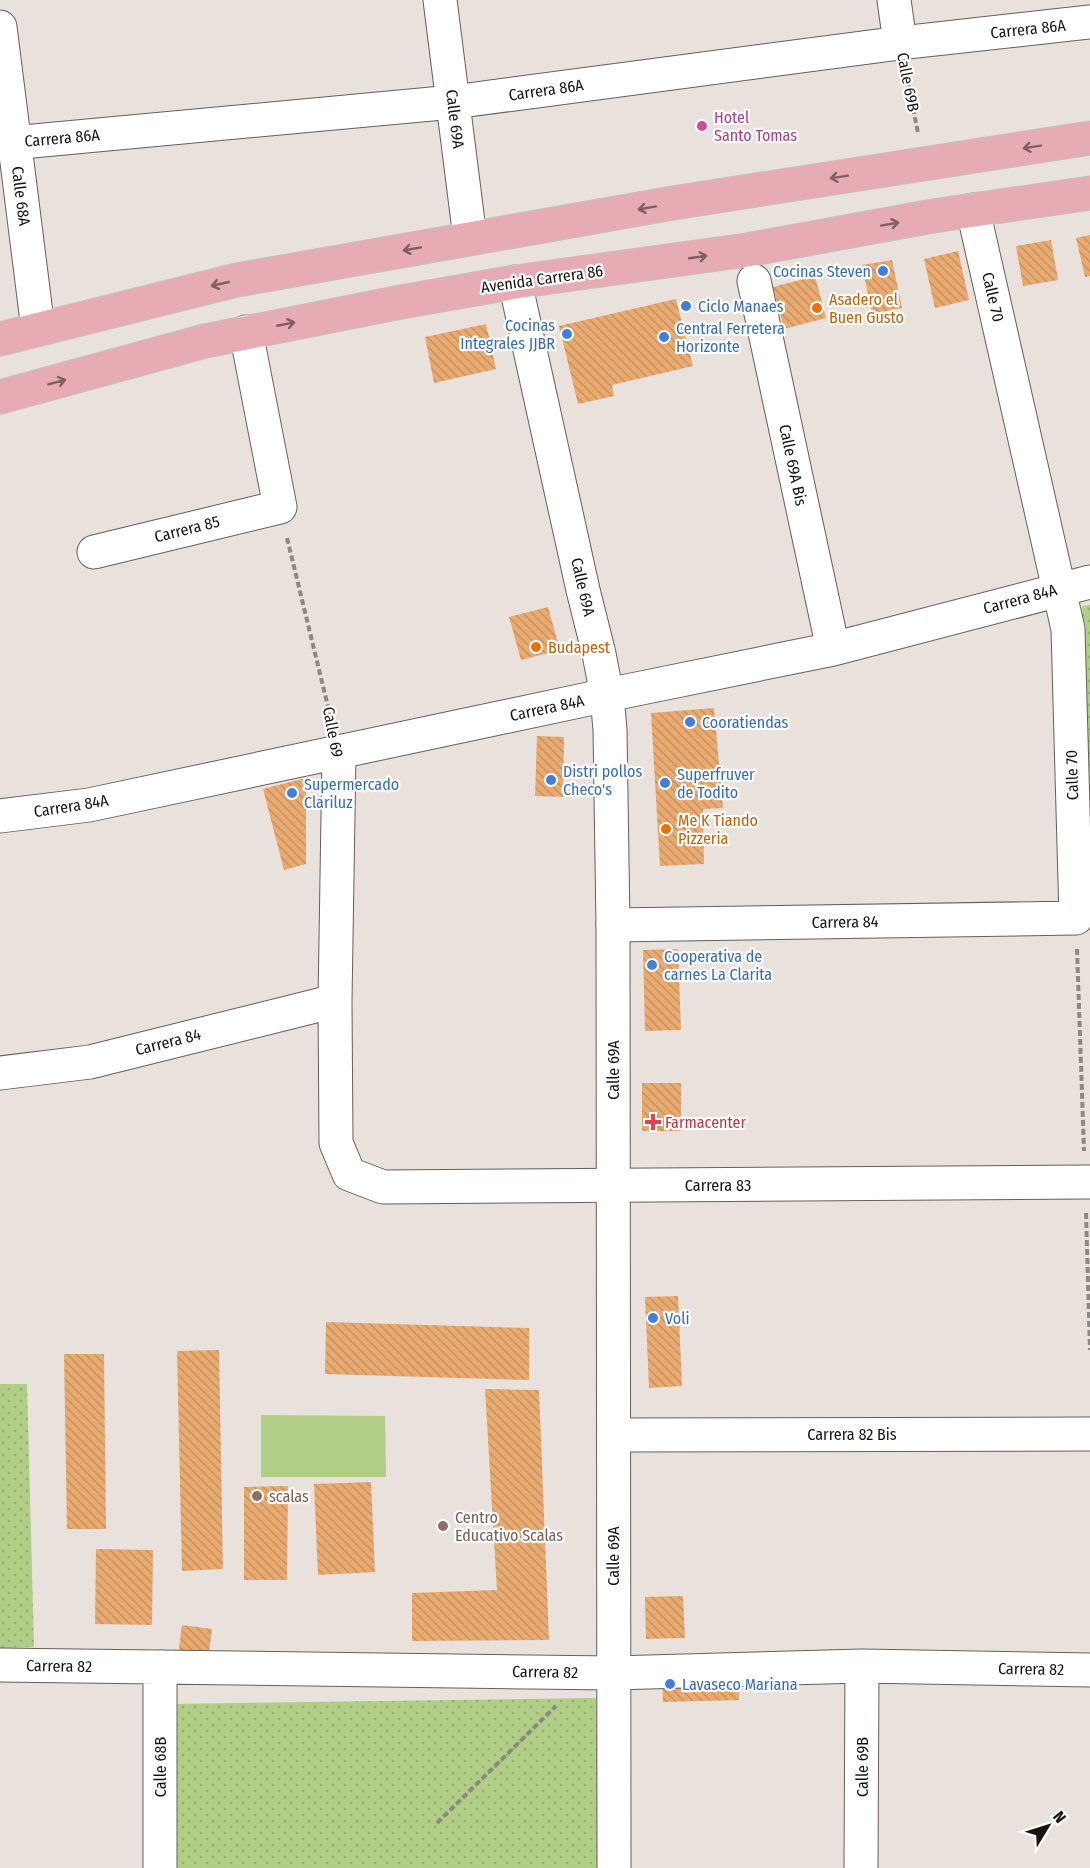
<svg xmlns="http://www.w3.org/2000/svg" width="1090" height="1868" viewBox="0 0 1090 1868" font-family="'Fira Sans Condensed',sans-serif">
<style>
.green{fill:#b0ce85}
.park{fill:url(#park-dots)}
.building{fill:url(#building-back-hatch)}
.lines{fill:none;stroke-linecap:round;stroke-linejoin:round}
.minor-casing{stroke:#655f5a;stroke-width:35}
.tertiary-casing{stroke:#655f5a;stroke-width:35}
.primary-casing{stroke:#c2c2c1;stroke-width:35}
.path{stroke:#8e8884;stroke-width:4;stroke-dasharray:6 3;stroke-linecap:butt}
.minor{stroke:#fff;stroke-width:33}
.tertiary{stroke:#fff;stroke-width:33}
.primary{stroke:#e6abb3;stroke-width:33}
.oneway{stroke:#7e5f62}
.hotel-dot{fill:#d1479c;stroke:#fff;stroke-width:2}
.shop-dot{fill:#3f7fe0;stroke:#fff;stroke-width:2}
.food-dot{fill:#e8710a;stroke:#fff;stroke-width:2}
.health-dot{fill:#e0444e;stroke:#fff;stroke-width:2}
.education-dot{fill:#8d6e63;stroke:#fff;stroke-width:2}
.labels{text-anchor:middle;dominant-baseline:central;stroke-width:4.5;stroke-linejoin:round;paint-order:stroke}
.street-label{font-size:16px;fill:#151311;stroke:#fff}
.hotel-label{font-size:16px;fill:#b23c85;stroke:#fff;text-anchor:start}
.shop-label{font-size:16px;fill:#366cbe;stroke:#fff;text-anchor:start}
.food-label{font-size:16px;fill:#c56008;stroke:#fff;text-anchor:start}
.health-label{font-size:16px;fill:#be3a42;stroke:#fff;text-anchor:start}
.education-label{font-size:16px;fill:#785e54;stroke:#fff;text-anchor:start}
</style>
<defs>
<pattern id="park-dots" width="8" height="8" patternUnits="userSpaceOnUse" patternTransform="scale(1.5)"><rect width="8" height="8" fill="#b0ce85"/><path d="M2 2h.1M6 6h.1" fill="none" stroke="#96b072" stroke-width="1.8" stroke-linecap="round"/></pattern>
<pattern id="building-back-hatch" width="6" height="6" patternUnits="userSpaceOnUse" patternTransform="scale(1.5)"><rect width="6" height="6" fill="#e9aa70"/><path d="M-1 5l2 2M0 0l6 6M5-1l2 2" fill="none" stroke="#c79160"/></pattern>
</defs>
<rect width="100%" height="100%" fill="#e9e1dc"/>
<path class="green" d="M261 1415 385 1416 386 1477H261Z"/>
<path class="park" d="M1090 605V809L1082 606Z
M0 1384H27L34 1647 0 1648Z
M596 1698 600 1868H173L170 1704Z"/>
<path class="building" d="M1090 235V276L1085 277 1076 238Z
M1051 240 1058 280 1023 286 1016 246Z
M958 251 969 300 935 308 924 259Z
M892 260 902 308 872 314 862 265Z
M815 276 826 318 784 329 773 287Z
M676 299 693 366 612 385 614 396 578 404 559 326Z
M486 324 496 369 434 383 425 337Z
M548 607 560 650 521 660 509 617Z
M714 708 723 808 703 809 704 864 660 866 651 713Z
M537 736 564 737 563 797 535 796Z
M306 778V864L284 870 263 789Z
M678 949 681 1030 645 1031 643 950Z
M642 1083H681V1131H642Z
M678 1296 682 1386 649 1388 645 1297Z
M326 1322 529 1328V1380L325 1374Z
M219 1350 223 1569 182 1571 177 1351Z
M64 1354H104L106 1529H67Z
M485 1389 539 1390 549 1640 412 1641V1593L497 1590Z
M371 1482 375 1572 318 1575 314 1484Z
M288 1486 287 1580H244V1487Z
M96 1549 153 1550 152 1625 95 1624Z
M683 1596 685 1638 646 1639 645 1597Z
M182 1625 212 1629 208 1660 178 1656Z
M738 1674 739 1700 663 1702 662 1676Z"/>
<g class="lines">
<defs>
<path id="minor" d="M440 0 470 238
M894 0 900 43
M0 27 38 329
M0 144 453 102 900 43 1090 22
M754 281 833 649
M94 552 280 507 246 332
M339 753 335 1001 336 1143 349 1174 383 1187 1090 1182
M0 816 89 805 607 695 833 649 1090 582
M613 925 1076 918 1068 629 973 210
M0 1073 90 1062 335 1001
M614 1435 1090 1434
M0 1665 613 1673 862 1666 1090 1670
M160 1667V1868
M861 1868 862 1666"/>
<path id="tertiary" d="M515 282 583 590 599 654 607 695 610 730 613 925 614 1868"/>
<path id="primary" d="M0 339 237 280 673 203 1090 138
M0 397 205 341 401 302 515 282 747 250 933 216 1090 193"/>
</defs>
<use href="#minor" class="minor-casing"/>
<use href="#tertiary" class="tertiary-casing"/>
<use href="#primary" class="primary-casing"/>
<path class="path" d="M906 73 918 133
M287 538 332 723
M1077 949 1084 1151
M1086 1213 1090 1350
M437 1823 556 1706"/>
<use href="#minor" class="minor"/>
<use href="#tertiary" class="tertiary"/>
<use href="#primary" class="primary"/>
</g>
<defs><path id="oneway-shaft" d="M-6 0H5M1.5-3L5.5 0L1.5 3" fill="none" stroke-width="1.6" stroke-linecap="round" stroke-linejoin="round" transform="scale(1.5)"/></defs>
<g class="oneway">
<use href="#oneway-shaft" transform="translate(1032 147) rotate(171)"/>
<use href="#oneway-shaft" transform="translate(839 177) rotate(171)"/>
<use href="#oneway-shaft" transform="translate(647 208) rotate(170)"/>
<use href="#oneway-shaft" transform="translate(890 224) rotate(-10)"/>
<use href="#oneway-shaft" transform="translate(412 249) rotate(170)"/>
<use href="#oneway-shaft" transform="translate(698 257) rotate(-8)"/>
<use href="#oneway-shaft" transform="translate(220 284) rotate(167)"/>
<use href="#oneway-shaft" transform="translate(286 324) rotate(-11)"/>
<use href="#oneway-shaft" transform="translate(57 382) rotate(-15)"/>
</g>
<circle class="hotel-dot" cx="702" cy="126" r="6"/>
<g class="shop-dot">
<circle cx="883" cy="271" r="6"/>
<circle cx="686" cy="306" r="6"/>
<circle cx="567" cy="334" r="6"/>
<circle cx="664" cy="337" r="6"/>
<circle cx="690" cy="722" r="6"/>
<circle cx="551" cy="780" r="6"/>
<circle cx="665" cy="783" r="6"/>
<circle cx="292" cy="793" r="6"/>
<circle cx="652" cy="965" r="6"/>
<circle cx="653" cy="1318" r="6"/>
<circle cx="670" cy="1684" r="6"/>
</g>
<g class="food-dot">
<circle cx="817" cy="308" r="6"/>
<circle cx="536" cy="647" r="6"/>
<circle cx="666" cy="829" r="6"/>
</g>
<path class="health-dot" d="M650 1113h6v6h6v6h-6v6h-6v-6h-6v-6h6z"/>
<g class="education-dot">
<circle cx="257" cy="1496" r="6"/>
<circle cx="443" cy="1526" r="6"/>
</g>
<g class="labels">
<g class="street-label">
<text transform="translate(1028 29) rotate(-6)">Carrera 86A</text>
<text transform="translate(908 82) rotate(79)">Calle 69B</text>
<text transform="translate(546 90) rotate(-8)">Carrera 86A</text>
<text transform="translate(455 119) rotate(83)">Calle 69A</text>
<text transform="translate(62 138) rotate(-5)">Carrera 86A</text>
<text transform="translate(21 196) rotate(83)">Calle 68A</text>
<text transform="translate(542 279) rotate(-8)">Avenida Carrera 86</text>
<text transform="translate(993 297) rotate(77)">Calle 70</text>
<text transform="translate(793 465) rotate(78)">Calle 69A Bis</text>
<text transform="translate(187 529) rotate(-14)">Carrera 85</text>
<text transform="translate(583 587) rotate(77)">Calle 69A</text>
<text transform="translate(1020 599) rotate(-15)">Carrera 84A</text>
<text transform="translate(547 708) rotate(-12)">Carrera 84A</text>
<text transform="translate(333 732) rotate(79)">Calle 69</text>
<text transform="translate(1072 775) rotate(-92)">Calle 70</text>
<text transform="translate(71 806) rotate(-9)">Carrera 84A</text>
<text transform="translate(845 922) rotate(-1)">Carrera 84</text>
<text transform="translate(168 1042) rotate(-14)">Carrera 84</text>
<text transform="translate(613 1070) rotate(-90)">Calle 69A</text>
<text x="718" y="1185">Carrera 83</text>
<text x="852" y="1434">Carrera 82 Bis</text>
<text transform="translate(613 1556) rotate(-90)">Calle 69A</text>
<text transform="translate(59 1666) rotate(1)">Carrera 82</text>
<text transform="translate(1031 1669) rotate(1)">Carrera 82</text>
<text transform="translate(545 1672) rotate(1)">Carrera 82</text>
<text transform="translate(160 1767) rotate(-90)">Calle 68B</text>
<text transform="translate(862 1767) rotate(-90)">Calle 69B</text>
</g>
<g class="hotel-label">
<text x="714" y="117">Hotel<tspan x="714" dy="18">Santo Tomas</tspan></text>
</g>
<g class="shop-label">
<text x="871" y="271" text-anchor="end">Cocinas Steven</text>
<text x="698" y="306">Ciclo Manaes</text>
<text x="555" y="325" text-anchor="end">Cocinas<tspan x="555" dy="18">Integrales JJBR</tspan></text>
<text x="676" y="328">Central Ferretera<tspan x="676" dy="18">Horizonte</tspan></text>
<text x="702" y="722">Cooratiendas</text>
<text x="563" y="771">Distri pollos<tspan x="563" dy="18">Checo's</tspan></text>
<text x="677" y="774">Superfruver<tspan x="677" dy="18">de Todito</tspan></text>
<text x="304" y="784">Supermercado<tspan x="304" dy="18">Clariluz</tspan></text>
<text x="664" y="956">Cooperativa de<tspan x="664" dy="18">carnes La Clarita</tspan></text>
<text x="665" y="1318">Voli</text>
<text x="682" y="1684">Lavaseco Mariana</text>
</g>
<g class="food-label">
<text x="829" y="299">Asadero el<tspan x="829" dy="18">Buen Gusto</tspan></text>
<text x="548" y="647">Budapest</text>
<text x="678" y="820">Me K Tiando<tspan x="678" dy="18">Pizzeria</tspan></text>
</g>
<g class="health-label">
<text x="665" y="1122">Farmacenter</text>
</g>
<g class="education-label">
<text x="269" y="1496">scalas</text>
<text x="455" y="1517">Centro<tspan x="455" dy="18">Educativo Scalas</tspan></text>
</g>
</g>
<g transform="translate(1048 1826) rotate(52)" stroke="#ffffff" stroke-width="4.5" paint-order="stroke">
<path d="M0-4.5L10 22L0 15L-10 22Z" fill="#151311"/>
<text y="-9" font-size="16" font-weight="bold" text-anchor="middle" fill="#151311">N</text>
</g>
</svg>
